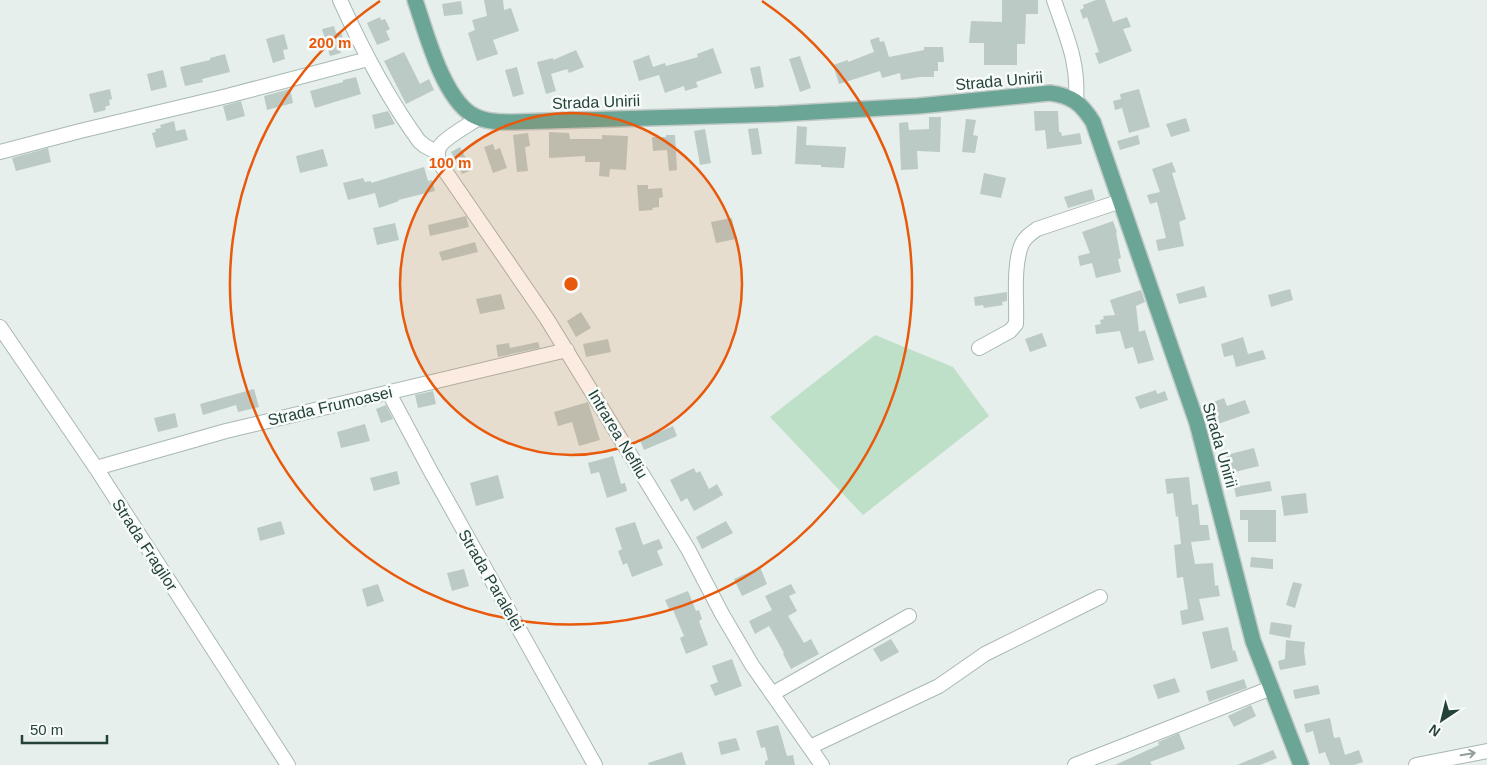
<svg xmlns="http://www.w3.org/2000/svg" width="1487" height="765" viewBox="0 0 1487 765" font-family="Arial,sans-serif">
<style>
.green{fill:#bfe0c8}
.building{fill:#bbcac4}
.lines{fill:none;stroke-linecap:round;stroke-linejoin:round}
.minor-casing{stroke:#a8b8b2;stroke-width:16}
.major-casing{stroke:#c2cac8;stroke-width:18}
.minor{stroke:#fff;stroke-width:14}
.major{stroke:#6aa596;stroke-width:15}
.oneway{stroke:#92a09c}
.ring{fill:none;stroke:#e8590c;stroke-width:2.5}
.labels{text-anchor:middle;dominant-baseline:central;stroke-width:5;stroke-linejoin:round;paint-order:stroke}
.street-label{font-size:16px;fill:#24423a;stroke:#f7fbf9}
.centre{fill:#e8590c;stroke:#f7fbf9;stroke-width:2.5}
.ring-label{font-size:15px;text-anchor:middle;font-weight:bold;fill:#e8590c;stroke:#f7fbf9;stroke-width:5;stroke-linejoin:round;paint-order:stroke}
</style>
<rect width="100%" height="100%" fill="#e6efeb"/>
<path class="green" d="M875 335 953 367 989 416 863 515 770 417Z"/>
<path class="building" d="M484 0H503L504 10 511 8 519 31 493 40 498 54 477 61 468 33 475 30 472 20 487 16Z
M1002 0H1038V14H1026L1025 44H1017V65H984V43H969L971 21 1002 22Z
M1096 0H1105L1113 22 1127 17 1131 27 1123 29 1132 51 1099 64 1095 53 1099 52 1087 17 1083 19 1080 10 1084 8 1083 5Z
M461 1 463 14 444 16 442 4Z
M380 17 381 20 385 19 390 29 386 31 390 40 377 45 367 23Z
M334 26 336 33 341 32 345 45 339 46 341 53 330 56 322 29Z
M284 34 288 49 283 50 285 59 273 63 266 39Z
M879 37 880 42 884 41 889 57 924 50V47H943L944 62H938V71H934V77H920L901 80 900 73 882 78 880 71 839 84 833 65 848 60V62L874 52 870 40Z
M713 48 722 73 696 82 698 87 685 91 684 86 665 93 659 75 639 81 633 61 649 55 653 67 665 63 666 66 698 57 697 54Z
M576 50 584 67 569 73 567 69 551 74 556 91 546 94 537 62 553 58V60Z
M404 52 420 84 429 79 434 90 406 104 384 61Z
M225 54 230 72 202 79 203 82 185 86 180 67 210 60V58Z
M800 56 811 88 800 92 789 59Z
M760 66 764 87 755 89 750 68Z
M517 67 524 94 513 97 505 70Z
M163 70 167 87 151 91 147 74Z
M356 77 361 94 315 108 310 91 343 82V80Z
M110 89 112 99 109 100 110 105 105 107 106 110 94 113 89 94Z
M290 89 293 103 267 110 264 96Z
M1139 89 1150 127 1129 133 1122 108 1115 110 1113 101 1121 99 1120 94Z
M241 101 245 116 227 121 223 106Z
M388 111 395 124 375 129 372 115Z
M1034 111H1058L1059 132H1061L1062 136 1080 133 1082 144 1047 149 1045 130 1035 131Z
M929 117H941L940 152 917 151 918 169 901 170 899 123 908 122 909 130 929 129Z
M1186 118 1190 131 1171 137 1166 124Z
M966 119 976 120 973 135 978 136 975 153 962 152Z
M174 121 176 131 185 129 188 140 156 148 152 133 156 132 155 129 161 128 160 125Z
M797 126 807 127 806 145 846 147 844 168 821 167V165L795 164Z
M758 128 762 154 752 155 748 129Z
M705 129 711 163 700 165 694 131Z
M549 132 569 133 570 139H602V135L628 136 626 170 610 169 609 177 599 176 600 162H585V156L549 158Z
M528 133 530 146 525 147 528 171 517 172 513 135Z
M666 135H675L677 170 669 171 667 150 653 151 652 137H666Z
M1138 135 1140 144 1120 150 1117 141Z
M493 144 495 150 500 148 507 168 493 173 484 147Z
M460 147 472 170 462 174 451 152Z
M48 148 51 162 16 171 12 158Z
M323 149 328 166 300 173 296 156Z
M1172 162 1176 172 1172 173 1186 219 1179 222 1184 246 1158 251 1156 240 1166 238 1157 202 1150 204 1147 195 1160 192 1152 169Z
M424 167 428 181 432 180 435 191 398 200 399 201 379 208 375 193 348 200 343 183 363 178 365 182 371 181V183Z
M984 173 1006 178 1001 198 980 194Z
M637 185H648V189L662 188 663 197 659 198V207L652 208 653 210 639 211Z
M1092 189 1095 200 1068 208 1064 197Z
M466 216 469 227 430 236 428 225Z
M732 218 736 239 716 243 711 222Z
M1113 221 1117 232 1116 233 1121 258 1118 259 1121 272 1096 278 1092 263 1080 266 1078 256 1090 253 1082 232Z
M395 223 399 240 377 245 373 228Z
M475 242 478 252 442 261 439 252Z
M1204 286 1207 297 1179 304 1176 294Z
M1290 289 1293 300 1271 307 1268 295Z
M1141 290 1145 302 1136 306 1139 332 1145 330 1154 360 1138 364 1133 347 1125 349 1120 331 1096 334 1095 325 1101 324 1100 320 1104 319 1103 316 1115 315 1110 300Z
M1007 292V301L1002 302 1003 305 984 308 983 305 975 306 974 297Z
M501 294 505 309 480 314 476 299Z
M581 312 591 328 576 337 567 321Z
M1042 333 1047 346 1030 352 1025 339Z
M1243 337 1248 354 1263 350 1266 359 1236 367 1233 355 1224 357 1221 344Z
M608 339 611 352 586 357 583 344Z
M538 342 540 348 498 357 496 345 509 343 510 348Z
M254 389 259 407 238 412 236 405 203 415 200 404Z
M1156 390 1157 394 1165 391 1168 400 1140 409 1135 397Z
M433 391 436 404 418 408 415 395Z
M1224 398 1227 406 1245 400 1250 413 1215 425 1208 404Z
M588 402 600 440 579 446 572 422 558 426 554 412Z
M386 405 393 419 381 423 376 409Z
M175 413 178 427 158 432 154 418Z
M365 424 370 441 341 448 337 432Z
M673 426 677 436 644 450 640 440Z
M1254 448 1259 466 1231 473 1226 455Z
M613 456 621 484 625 483 627 491 607 498 599 472 591 474 588 463Z
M694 468 696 473 700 471 709 489 717 484 723 495 694 511 687 498 681 502 670 480Z
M397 471 400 484 374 491 370 478Z
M498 475 504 498 476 506 470 483Z
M1189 477 1192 505 1198 504 1200 525H1208L1210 540 1191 542 1195 564 1213 563 1215 586 1218 585 1220 596 1199 599 1204 620 1182 625 1180 611 1188 609 1183 577 1177 578 1174 545 1181 544 1178 516 1176 517 1173 493 1167 494 1165 479Z
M1270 481 1272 491 1236 497 1234 487Z
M1306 493 1308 513 1284 516 1281 496Z
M1240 510H1276V542H1248V520H1240Z
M281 521 285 534 260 541 257 528Z
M726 521 733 533 702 549 696 537Z
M635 522 643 545 659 539 663 548 657 551 663 565 632 577 627 563 623 565 618 551 622 549 615 528Z
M1251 557 1273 559V569L1250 567Z
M760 567 767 584 742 596 734 579Z
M464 569 469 586 452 591 447 573Z
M1293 582 1302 584 1295 608 1286 605Z
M378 584 384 601 367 607 362 589Z
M791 584 796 593 789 596 797 611 788 616 804 643 811 639 819 654 791 669 783 654 784 653 769 626 755 634 749 621 772 610 765 596Z
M688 591 696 611 699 610 702 619 699 621 708 645 686 654 680 638 684 636 673 610 670 611 665 600Z
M1271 622 1292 625 1290 638 1269 634Z
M1228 627 1233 651 1235 650 1238 661 1211 669 1202 632Z
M891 639 899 652 881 662 873 649Z
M1286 640 1305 642 1304 651 1306 665 1280 670 1278 661 1285 659Z
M732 659 742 686 715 696 710 685 718 682 712 666Z
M1175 678 1180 692 1158 699 1153 685Z
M1244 679 1247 688 1209 702 1206 691Z
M1318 685 1320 694 1295 699 1293 690Z
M1251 705 1256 716 1234 727 1228 716Z
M1330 718 1334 738 1340 737 1345 755 1359 750 1363 762 1354 765H1330L1325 752 1319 754 1313 731 1306 733 1304 724Z
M778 725 787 756 793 755 795 765H765V761L768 760 765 747 761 748 756 731Z
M1179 733 1185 749 1150 762 1152 765H1115L1159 745 1158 742Z
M736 738 740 750 721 755 718 742Z
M1273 750 1277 758 1260 765H1237Z
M682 752 686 765H649L648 763Z"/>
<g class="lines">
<defs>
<path id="minor" d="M340 0C362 49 387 97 419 141L425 146 438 153
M1054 0C1066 36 1079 62 1076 101
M479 118C470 124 446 137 440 146 436 152 438 159 441 165L547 319 688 549 722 614 752 665 822 765
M0 152 80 131 227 96 368 59
M0 327 96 468 288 765
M979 348 1010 331 1016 324C1017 300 1013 268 1021 246 1024 238 1030 234 1037 229L1121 201
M389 393 430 470 595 765
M96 468 226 431 567 350
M772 694 909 616
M810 747 939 686 985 654 1100 597
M1075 765 1271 688
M1416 765 1487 751"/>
<path id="major" d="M415 0C426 32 442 95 471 114 484 122 498 122 513 122L778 114 918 106 1050 93C1072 96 1081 103 1093 122L1197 423 1253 641 1301 765"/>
</defs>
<use href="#minor" class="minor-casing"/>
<use href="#major" class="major-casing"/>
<use href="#minor" class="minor"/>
<use href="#major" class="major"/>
</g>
<defs><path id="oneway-shaft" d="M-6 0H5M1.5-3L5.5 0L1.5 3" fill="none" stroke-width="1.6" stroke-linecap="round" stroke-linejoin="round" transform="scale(1.25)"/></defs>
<use class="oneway" href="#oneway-shaft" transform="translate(1468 754) rotate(-10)"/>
<circle cx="571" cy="284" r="171" fill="#e8590c" fill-opacity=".12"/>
<g class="ring">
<circle cx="571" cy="284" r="171"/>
<path d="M762 1A341 341 0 1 1 380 1"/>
</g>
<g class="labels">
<g class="street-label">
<text transform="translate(999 81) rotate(-5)">Strada Unirii</text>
<text transform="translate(596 102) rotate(-2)">Strada Unirii</text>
<text transform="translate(330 406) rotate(-13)">Strada Frumoasei</text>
<text transform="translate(618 434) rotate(59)">Intrarea Nefliu</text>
<text transform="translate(1220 445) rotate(74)">Strada Unirii</text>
<text transform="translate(145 545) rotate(57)">Strada Fragilor</text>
<text transform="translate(491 580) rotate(60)">Strada Paralelei</text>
</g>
</g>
<circle cx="571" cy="284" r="8" class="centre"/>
<g class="ring-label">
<text x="330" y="48">200 m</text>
<text x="450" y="168">100 m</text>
</g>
<g transform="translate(1442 720) rotate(215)" stroke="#f7fbf9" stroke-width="4" paint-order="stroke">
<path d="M0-4L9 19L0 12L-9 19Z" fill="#24423a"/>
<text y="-8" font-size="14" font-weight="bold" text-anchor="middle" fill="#24423a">N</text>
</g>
<path d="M22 735v8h85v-8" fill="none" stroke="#24423a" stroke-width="2.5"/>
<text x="30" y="735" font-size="15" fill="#24423a" stroke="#f7fbf9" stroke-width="4" paint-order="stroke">50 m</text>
</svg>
